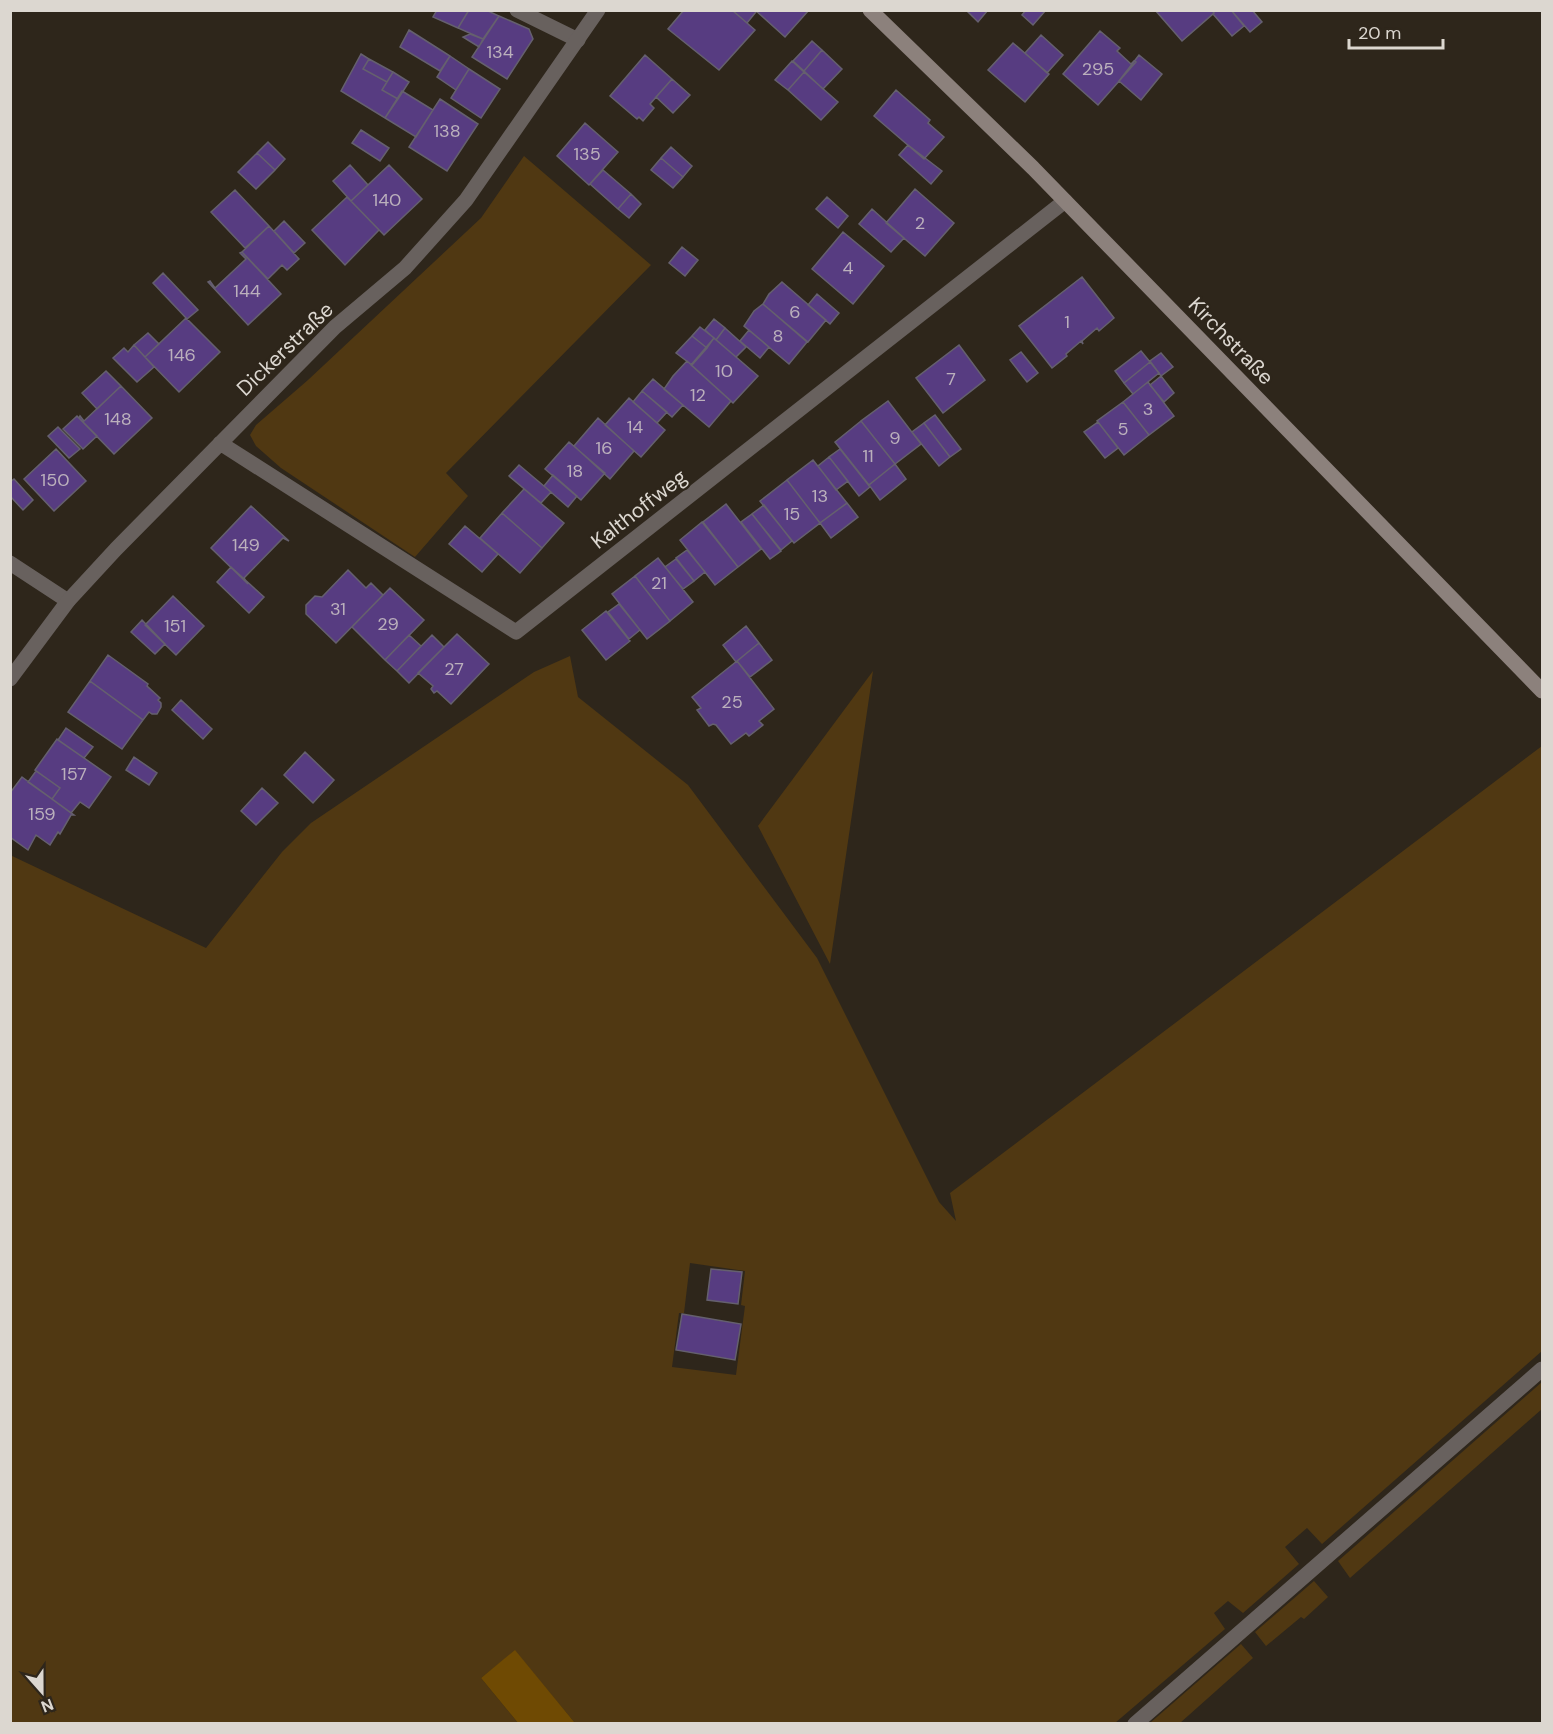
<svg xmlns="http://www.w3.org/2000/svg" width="1553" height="1734" viewBox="0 0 1553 1734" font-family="'DM Sans',sans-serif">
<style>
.green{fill:#503812;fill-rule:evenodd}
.forest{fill:#6f4a03}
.building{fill:#573c81;stroke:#65606e;stroke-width:1.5}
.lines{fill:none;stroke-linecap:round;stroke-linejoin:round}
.lane{stroke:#68615e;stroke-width:15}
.street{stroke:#68615e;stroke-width:15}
.secondary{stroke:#8c817c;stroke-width:15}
.labels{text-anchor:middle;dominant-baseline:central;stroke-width:4.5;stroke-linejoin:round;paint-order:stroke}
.number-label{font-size:18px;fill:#bbb0bc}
.street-label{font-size:21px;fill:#dcd7d0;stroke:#2e261b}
</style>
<rect width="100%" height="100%" fill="#2e261b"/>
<path class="green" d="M524 156 651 265 446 473 468 496 415 557 281 468 256 446 250 435 256 425 308 380 481 218Z
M570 656 578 697 688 785 817 958 939 1202 956 1221 950 1193 1542 746V1351L1322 1544 1307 1528 1285 1547 1299 1564 1243 1613 1228 1601 1214 1613 1225 1629 1115 1723H575L515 1651 481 1678 518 1723H11L10 855 206 948 282 852 311 823 534 672ZM690 1263 745 1271 741 1305 745 1306 736 1375 672 1367 679 1313H684Z
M873 671 830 964 758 826Z
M1542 1382V1409L1350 1578 1338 1561Z
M1314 1581 1328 1597 1304 1619 1301 1617 1266 1646 1255 1632Z
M1241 1644 1253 1658 1180 1723H1150Z"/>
<path class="forest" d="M515 1650 575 1723H518L481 1678Z"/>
<path class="building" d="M437 10H469L458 28 433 17Z
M469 10H486L499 16 483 39 458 28Z
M684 10H732L755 30 719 70 668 29Z
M732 10H755L756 12 747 23Z
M755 10H809L785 37Z
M966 10H988L978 22Z
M1026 10H1046L1033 25 1022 15Z
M1155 10H1212L1214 13 1182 41Z
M1212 10H1231L1244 26 1232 36 1213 14 1214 13Z
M1231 10H1252L1262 22 1250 32Z
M499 16 529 29 533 39 507 79 472 57Z
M409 30 450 56 440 71 400 47Z
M1100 31 1120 48 1117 51 1131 64 1134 61 1136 62 1098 105 1063 74Z
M470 34 483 39 479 47 463 37Z
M1041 35 1063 55 1047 73 1025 53Z
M812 41 822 50 804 71 793 61Z
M1013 43 1049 74 1025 102 988 70Z
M822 50 842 69 823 89 804 71Z
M361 54 369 59 363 69 387 82 382 90 398 99 385 118 341 91Z
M645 55 672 79 650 104 654 108 643 121 639 117 637 119 610 96Z
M1139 55 1162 74 1141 100 1119 81Z
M450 56 469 69 456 90 437 77Z
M369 59 393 72 387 82 363 69Z
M792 61 804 72 788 90 775 80Z
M469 69 500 89 481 118 451 98Z
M393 72 409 82 398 99 382 90Z
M804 72 838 102 821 120 788 90Z
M672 79 690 95 673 113 656 97Z
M896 90 930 120 928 123 944 137 924 159 874 116Z
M402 91 433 110 416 137 385 118Z
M440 99 478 124 447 171 409 147Z
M585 123 618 152 589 185 557 156Z
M361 130 389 148 380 161 352 143Z
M268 142 285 159 275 170 257 153Z
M908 145 942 171 931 184 899 155Z
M671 147 692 166 683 177 661 158Z
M257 153 275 170 256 189 238 172Z
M661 158 683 177 673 188 651 170Z
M350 165 368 185 351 201 333 181Z
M389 165 422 199 384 235 351 201Z
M603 170 631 194 618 209 590 184Z
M915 189 954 223 925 256 886 223Z
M235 190 269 226 245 248 211 212Z
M631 194 641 204 629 218 618 209Z
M347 197 379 230 345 265 312 230Z
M827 197 848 216 838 228 816 209Z
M872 209 904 238 891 252 859 224Z
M284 221 305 243 294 253 274 231Z
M269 226 299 259 287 270 282 265 268 279 242 252Z
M843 232 884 266 853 304 812 269Z
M682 247 698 260 685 276 669 263Z
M242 252 281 294 248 325 208 282 210 281 215 288 246 259 240 253Z
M163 273 198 310 187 319 153 283Z
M1082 277 1114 318 1099 331 1097 328 1082 341 1083 344 1081 341 1066 354 1067 356 1052 368 1019 326Z
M782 282 826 320 808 342 763 304 769 294Z
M817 294 839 313 830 324 808 305Z
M763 304 807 342 789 364 744 326 754 311Z
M186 318 220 352 179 392 145 357Z
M714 319 725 328 716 340 705 330Z
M700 327 714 338 707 348 692 336Z
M725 328 746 347 736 357 716 340Z
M749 330 769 347 760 358 740 341Z
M148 333 159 344 145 357 134 345Z
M692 336 707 348 692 365 676 353Z
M714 338 758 376 733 403 691 365Z
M134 345 154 367 137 382 113 358 124 348 128 352Z
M959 345 985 380 943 413 916 378Z
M1141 351 1150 362 1124 383 1115 371Z
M1021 352 1038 373 1027 382 1010 360Z
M1161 353 1173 367 1161 376 1150 361Z
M687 361 731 401 709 427 664 389 673 376Z
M1150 362 1159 373 1133 394 1124 383Z
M106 371 121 386 97 409 82 393Z
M1161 376 1174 393 1164 402 1150 385Z
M653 379 683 405 672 417 642 391Z
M1148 382 1174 416 1149 435 1123 402Z
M121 386 152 418 114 454 79 418 80 416 84 421Z
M642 391 667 412 657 423 633 402Z
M629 398 665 430 641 457 605 425Z
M888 401 921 444 895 464 861 421Z
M1123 402 1149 435 1124 455 1097 421Z
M935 415 961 449 950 457 924 423Z
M77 416 97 436 83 449 63 429Z
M598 418 634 451 610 479 574 446Z
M861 421 895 464 869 485 835 442Z
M1098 422 1118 448 1105 458 1084 432Z
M924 423 950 457 939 466 912 432Z
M58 427 80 449 69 458 48 436Z
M569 442 605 473 581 500 545 469Z
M56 449 86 481 54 511 24 479Z
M840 449 870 487 859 496 829 457Z
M829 457 848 481 836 490 818 466Z
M813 460 847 503 820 523 787 480Z
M895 464 906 479 880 500 869 485Z
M519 465 551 492 541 503 509 476Z
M553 475 577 496 568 507 544 486Z
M14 479 33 500 23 510 10 496V482Z
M787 480 820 523 794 543 760 501Z
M524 489 564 523 542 548 502 513Z
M847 503 858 517 831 538 820 523Z
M726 504 761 549 738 567 703 522Z
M764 505 792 541 781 550 752 514Z
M251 506 289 541 283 538 244 578 248 584 211 548Z
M502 513 542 548 520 573 480 538Z
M752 514 781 551 770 559 741 522Z
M702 522 738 567 715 585 680 540Z
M465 526 498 554 482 572 449 544Z
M687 550 705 572 694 581 676 558Z
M658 558 693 602 670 621 635 576Z
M676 559 694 581 683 589 665 567Z
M231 567 264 597 249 613 217 582Z
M348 570 366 588 371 583 383 595 336 643 306 614V605L315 596 322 597Z
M635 576 670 621 647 639 612 594Z
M390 588 424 620 385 660 352 627Z
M173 596 204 626 176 655 145 625Z
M619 604 640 630 629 639 608 612Z
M606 611 630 641 606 660 582 630Z
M142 620 165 644 155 654 131 632Z
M746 626 759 643 736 662 723 645Z
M457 634 489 664 451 704 437 691 434 693 431 689 433 686 418 673Z
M409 635 421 646 397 671 385 660Z
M432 635 444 647 409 683 397 671Z
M759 643 772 660 750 677 737 661Z
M108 655 148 684 147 686 160 698 158 700 161 703V707L157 714H152L149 712 143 720 90 681Z
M737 661 774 709 759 721 763 725 749 736 746 733 731 744 716 725 713 724 709 726 697 710 701 708 692 697Z
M90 681 143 720 122 749 68 712Z
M181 700 212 729 203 739 172 710Z
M66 728 93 747 84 758 58 740Z
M57 739 111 777 89 808 80 802 71 813 52 799 60 788 35 770Z
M305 752 334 780 313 803 284 775Z
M134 757 157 773 149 785 126 770Z
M36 771 60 788 52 799 28 782Z
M22 777 74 815H71L60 834 58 832 50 845 36 835 28 850 10 837V793Z
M262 788 278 803 256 825 241 811Z
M711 1269 742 1272 738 1304 707 1300Z
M682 1314 741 1324 735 1360 676 1350Z"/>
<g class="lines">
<path class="lane" d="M517 10 578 40
M10 563 68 601
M1135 1724 1542 1369"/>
<path class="street" d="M220 443 516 632 1065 201
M10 679 68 601 116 549 335 327 405 268 466 200 598 10"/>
<path class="secondary" d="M870 10 1033 168 1542 691"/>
</g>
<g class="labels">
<g class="number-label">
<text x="500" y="52">134</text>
<text x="1098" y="69">295</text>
<text x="447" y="131">138</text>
<text x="587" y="154">135</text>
<text x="387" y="200">140</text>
<text x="920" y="223">2</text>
<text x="848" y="268">4</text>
<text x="247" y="291">144</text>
<text x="795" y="312">6</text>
<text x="1067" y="322">1</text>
<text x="778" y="336">8</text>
<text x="182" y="355">146</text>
<text x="724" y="371">10</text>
<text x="951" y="379">7</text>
<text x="698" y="395">12</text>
<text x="1148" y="409">3</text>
<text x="118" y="419">148</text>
<text x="635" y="427">14</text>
<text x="1123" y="429">5</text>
<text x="895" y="438">9</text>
<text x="604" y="448">16</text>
<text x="868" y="456">11</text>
<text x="575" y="471">18</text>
<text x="55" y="480">150</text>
<text x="820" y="496">13</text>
<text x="792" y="514">15</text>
<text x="246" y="545">149</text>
<text x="659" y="583">21</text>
<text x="338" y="609">31</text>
<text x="388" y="624">29</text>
<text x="175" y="626">151</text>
<text x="454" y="669">27</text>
<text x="732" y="702">25</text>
<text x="74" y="774">157</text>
<text x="42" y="814">159</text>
</g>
<g class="street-label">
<text transform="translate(1231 341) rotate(46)">Kirchstraße</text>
<text transform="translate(285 349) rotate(-44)">Dickerstraße</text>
<text transform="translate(639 509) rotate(-38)">Kalthoffweg</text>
</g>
</g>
<rect width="1553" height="1734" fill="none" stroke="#dcd7d0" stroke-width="24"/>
<g transform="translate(42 1692) rotate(159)" stroke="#2e261b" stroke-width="4.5" paint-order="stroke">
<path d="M0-4.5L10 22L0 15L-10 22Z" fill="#dcd7d0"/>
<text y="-9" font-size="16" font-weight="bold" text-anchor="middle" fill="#dcd7d0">N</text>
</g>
<path d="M1349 39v9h94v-9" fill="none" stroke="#dcd7d0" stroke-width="3"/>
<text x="1358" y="39" font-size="18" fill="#dcd7d0" stroke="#2e261b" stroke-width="4.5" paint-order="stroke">20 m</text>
</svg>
